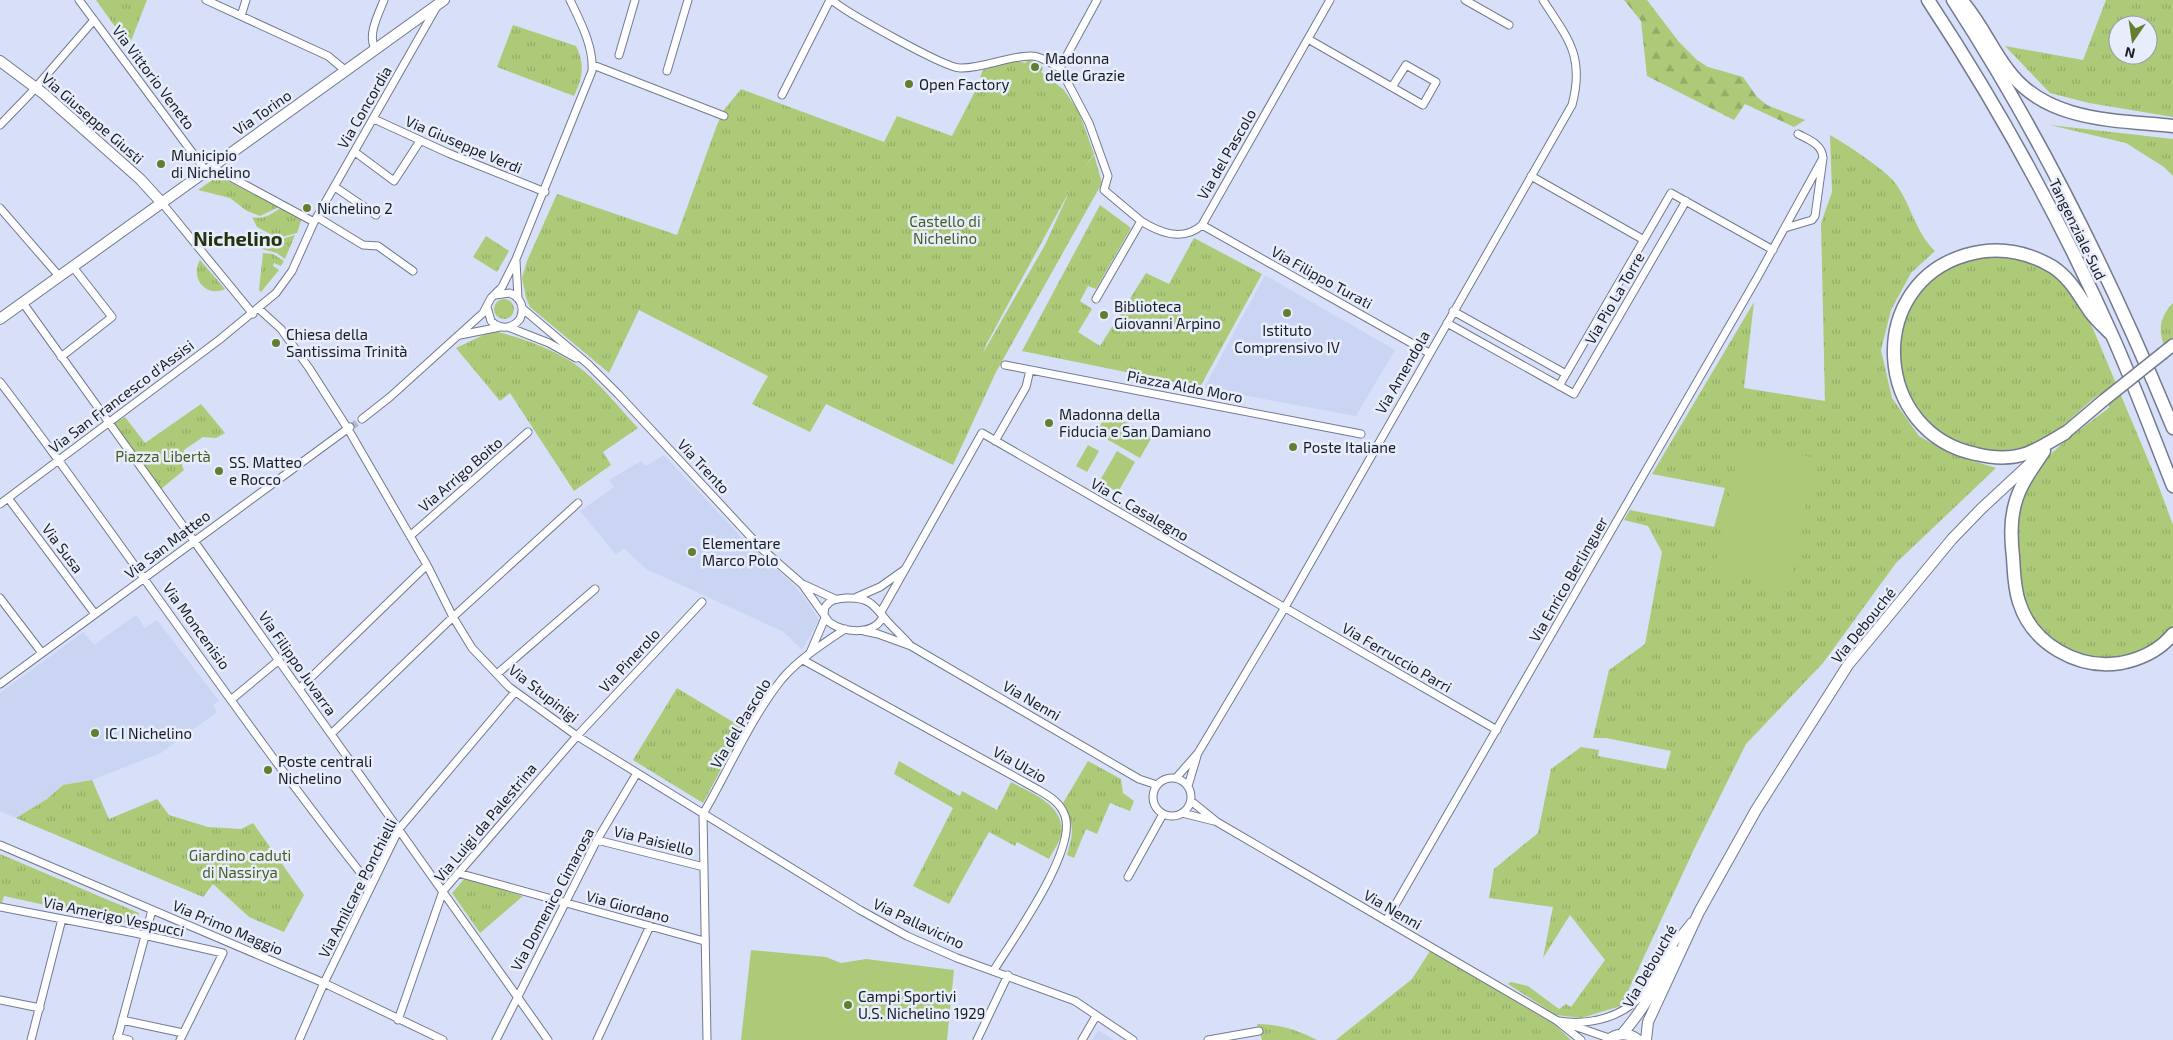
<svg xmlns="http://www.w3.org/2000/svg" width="2173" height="1040" viewBox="0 0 2173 1040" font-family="'Exo 2',sans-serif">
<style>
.built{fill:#cad5f3}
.grass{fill:url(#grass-tufts);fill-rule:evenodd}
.forest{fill:url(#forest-firs)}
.pitch{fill:#acca78}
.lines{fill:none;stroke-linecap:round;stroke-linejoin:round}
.street-tunnel{stroke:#b1b9ce;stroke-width:7;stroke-dasharray:7 3.5;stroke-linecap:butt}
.street-casing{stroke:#727a8f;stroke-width:9}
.secondary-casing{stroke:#727a8f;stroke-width:12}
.primary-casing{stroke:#727a8f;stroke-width:14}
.highway-casing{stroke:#727a8f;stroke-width:15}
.street{stroke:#fff;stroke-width:7}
.secondary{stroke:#fff;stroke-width:10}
.primary{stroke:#fff;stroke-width:11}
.highway{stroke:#fff;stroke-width:12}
.primary-bridge-casing{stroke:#727a8f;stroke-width:14;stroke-linecap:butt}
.primary-bridge{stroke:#fff;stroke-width:11}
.poi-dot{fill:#647e31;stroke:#e8edfc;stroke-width:2}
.labels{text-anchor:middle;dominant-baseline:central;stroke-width:5;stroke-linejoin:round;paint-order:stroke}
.poi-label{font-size:15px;fill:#191d25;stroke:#e8edfc;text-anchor:start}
.street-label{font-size:15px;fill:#191d25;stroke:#e8edfc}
.park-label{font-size:15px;fill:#495c22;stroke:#e8edfc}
.district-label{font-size:20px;font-weight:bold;fill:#26320d;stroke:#e8edfc}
</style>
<defs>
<pattern id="grass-tufts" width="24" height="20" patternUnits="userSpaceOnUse" patternTransform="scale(1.25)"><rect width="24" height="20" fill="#acca78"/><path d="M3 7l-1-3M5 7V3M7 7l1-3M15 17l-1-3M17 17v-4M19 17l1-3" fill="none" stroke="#93ad68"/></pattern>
<pattern id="forest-firs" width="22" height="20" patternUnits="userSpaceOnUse" patternTransform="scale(1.25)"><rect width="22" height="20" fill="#acca78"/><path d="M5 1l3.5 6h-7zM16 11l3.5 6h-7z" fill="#93ad68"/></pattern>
</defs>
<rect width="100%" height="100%" fill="#d7e0f8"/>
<path class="built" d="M1265 275 1395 350 1356 416 1204 388Z
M664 455 745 541 794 585 807 601 819 620 802 650 784 632 646 569 624 548 616 555 580 511 614 487 609 480 641 461 646 466Z
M136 615 145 628 157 620 219 701 213 705 217 712 161 753 92 780 63 785 47 799 16 818 0 811V693L83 632 94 645Z
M1098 1030 1114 1040H1092Z"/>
<path class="grass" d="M96 0H147L129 46Z
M2106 0H2173V117L2089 103 2050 93 2005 46 2083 60ZM2118 25H2148V55H2118Z
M513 25 576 46C585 64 583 78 574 96L497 67Z
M1029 59 1043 68 1041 72 1064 90 1079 112 1094 154 1083 170 1094 155 1102 183 996 372 953 465 826 404 810 432 752 404 768 376 639 310 609 373 530 307 526 298 522 278 527 261 557 194 677 235 717 125 724 110 741 89 884 142 897 116 952 136 982 78 980 77 983 70 1014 60 1025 63ZM1070 190 1045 245 983 353 987 343Z
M2050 125 2173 139V176L2164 167 2126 143Z
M1830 135C1846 144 1886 170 1896 184 1911 205 1916 233 1935 251L1911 273 1891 310 1881 350 1892 398 1919 436 1951 454 1996 468 1896 563 1823 663 1746 744 1696 845 1621 1006 1581 1018 1556 1015 1508 984 1511 982 1528 986 1559 1009 1566 1004 1571 1007 1605 960 1570 915 1543 958 1553 907 1489 898 1494 869 1538 833 1551 769 1581 747 1599 750 1598 756 1666 769 1671 751 1606 738H1593L1609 670 1645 644 1662 552 1648 526 1624 520 1630 510 1714 527 1725 488 1652 474 1754 302 1744 388 1825 401 1821 223 1832 192Z
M218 176 279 207 260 216 247 211 230 198 198 190Z
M1100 205 1131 228 1096 289 1088 286 1080 301 1092 309 1078 332 1100 346 1146 273 1169 284 1194 238 1262 274 1200 387 1022 351Z
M281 208 302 218 297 233 278 238 257 227 252 217C264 220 271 214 281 208Z
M258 231 276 241 295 235 285 259 277 253 262 249Z
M486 236 509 251 497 272 473 257Z
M263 253 273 254 284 261 281 266 274 263 273 266 279 270 261 292 259 290Z
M1998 256 2016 258 2053 274 2065 284 2079 301 2094 331 2154 474 2173 525V626C2163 641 2144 652 2126 656 2091 666 2050 648 2032 617 2016 589 2014 533 2020 502 2022 493 2029 482 2034 474 2050 449 2086 426 2110 407L2100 394C2078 409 2060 434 2034 444 2016 451 1993 452 1975 448 1911 432 1877 352 1918 297 1923 291 1928 283 1935 278 1954 263 1975 258 1998 256Z
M200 260 225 289C205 298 190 277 200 260Z
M494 309a10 10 0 1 1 20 0a10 10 0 1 1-20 0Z
M2173 303V338L2164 346C2158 328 2160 317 2173 303Z
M492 331C520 336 562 352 584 371 604 388 620 409 638 428L603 452 611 465 574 491 510 393 500 401 456 348Z
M201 404 225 433 216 438 203 437 184 450 182 466 184 470 161 489 113 424 125 417 145 443Z
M677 688 743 728 703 803 633 760Z
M899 761 960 796 962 791 997 810 1011 782C1031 793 1061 803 1062 830 1062 839 1053 851 1049 859L1017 842 1015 846 989 832 949 904 913 886 953 808 894 774Z
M1088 761 1121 779 1123 793 1134 801 1130 811 1110 803 1097 834 1086 829 1074 858 1067 855C1074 832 1074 824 1063 803Z
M92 780 109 819 157 799 169 815 208 827 241 829 253 823 304 895 284 932 249 917 213 884 203 897 16 818 47 799 63 785Z
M0 854 139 913 136 925 4 896 0 910Z
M465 878 523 896 480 933 452 893Z
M1430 951 1554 1024 1571 1040H1336L1412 979Z
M1257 1024C1278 1024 1298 1030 1317 1040H1262Z"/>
<path class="forest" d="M1624 0H1647L1679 42 1697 60 1708 67 1743 77 1757 97 1767 105 1805 120 1794 127 1745 104 1734 120 1647 76 1641 21Z"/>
<path class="pitch" d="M1108 412 1152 437 1140 458 1096 433Z
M1740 443 1815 458 1789 587 1714 572Z
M1088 445 1099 451 1087 472 1076 466Z
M1117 451 1135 462 1118 492 1099 482Z
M751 950 826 957 841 963 866 959 954 970 947 1040H741Z"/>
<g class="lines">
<path class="street-tunnel" d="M351 427 362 419"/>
<defs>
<path id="street" d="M79 0 206 171
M206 0 328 56 346 71
M832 0C845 12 945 68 960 68 982 69 1011 55 1032 56 1041 56 1052 64 1060 68
M1465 0 1509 25
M241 16 246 0
M1308 39 1423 105 1436 82 1406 65 1392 87
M375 48C367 35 379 13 384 0
M619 55 635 0
M593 65 724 116
M1060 68 1089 123 1108 176 1104 190 1141 221
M1060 68 1097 0
M667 71 688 0
M782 95 830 0
M374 119 448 153 545 192
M0 125 30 94 94 20
M355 152 394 181 420 141
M212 167 314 222
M1531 176 1644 240
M335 187 376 215
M162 203 253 314
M0 208 59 276
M317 217 363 245 378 246 413 271
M1202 225 1429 353
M1785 228 1812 220 1815 216 1823 158C1822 144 1809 140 1798 134
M516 261 518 298
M1096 299 1141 221C1160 233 1183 242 1202 225L1330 0
M23 303 194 541 548 1040
M487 307 491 321C500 330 512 329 520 319 525 307 521 298 510 293L495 295
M259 309 281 329 309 368 348 429 427 565 453 617 472 648 509 687 577 736 860 910 907 936 957 958 1075 1001 1133 1040
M523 309 588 364 618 394 762 549 802 584 829 622C843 633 875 636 883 616
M1453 311 1566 374
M1447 323 1574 394 1686 201
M508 327 549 343 576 358
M460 335 500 327
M61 357 112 317 73 267
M1005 365 1361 434
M0 382C127 548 241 723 371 886
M1559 386 1671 193 1773 250
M362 419 390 397 483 313 491 298 502 287 516 259 592 71C594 47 580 21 570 0
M995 441 1026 387 1030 370
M8 498 95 614
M0 504 219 340 276 293 292 271 314 222 436 8
M410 536 528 432
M805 585 835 599
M857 597 880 587 904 570
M0 598 42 653
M881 612 982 433 1497 730
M824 613 825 607C831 599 836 599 846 598 869 597 873 604 887 621 894 629 902 636 909 644
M864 631 878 634 911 646 1139 779 1157 785
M810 653 825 618
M803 660 1035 788C1047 795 1060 801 1065 816 1077 850 1013 939 994 970
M497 674 595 589
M0 684 350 427
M299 689 427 565
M232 699 279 660
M331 734 453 617 578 503
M1153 797a19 19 0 1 1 38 0a19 19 0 1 1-38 0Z
M1176 778 1198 753 1284 609 1572 105C1585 56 1568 39 1543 0
M1188 786 1197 756
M1191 801 1217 822 1556 1020 1581 1040
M1182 813 1214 821
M703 814C728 771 752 716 782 679 799 659 824 643 845 629
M703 814 707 1040
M597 840 704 867
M0 845 324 983 443 1040
M458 873 704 941
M1128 877 1163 814
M0 907 135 933 223 953 180 1040
M1386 921 1757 278 1823 158
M0 1000 40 1008
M122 1020 183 1033
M398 1020 443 891 577 736 702 602
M1559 1021C1590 1026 1626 1017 1646 990 1652 982 1656 972 1661 963 1669 948 1681 935 1691 922
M1571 1025 1609 1038
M117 1037 129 1040
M31 1040 62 919
M117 1040 152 910
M299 1040 324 983 399 829 515 692
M496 1040 597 840 637 773
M597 1040 650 926
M977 1040 1008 975
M1082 1040 1096 1016
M1208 1040 1259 1031"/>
<path id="secondary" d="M0 61 44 94 140 179 162 203
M0 319 444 0
M1622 1034C1646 1007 1657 982 1675 951
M1608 1040C1617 1033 1628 1032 1638 1040
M1646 1040 1648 1022 1699 912 1756 810 1848 665 1952 539 1981 509 2036 458"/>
<path id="primary" d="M2163 353 2173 345
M2065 433 2104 400"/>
<path id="highway" d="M1928 0C1998 106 2060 219 2112 335 2134 384 2153 436 2173 486
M1953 0C2040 134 2112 280 2173 428
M1961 0C1980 21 1991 48 2008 70 2046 122 2115 120 2173 126
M2065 433C2053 440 2041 448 2028 453 2012 459 1992 458 1976 454 1873 433 1864 285 1966 255 1996 246 2026 251 2053 267 2071 279 2079 296 2091 313 2097 321 2105 328 2112 335
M2044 451C2033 468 2020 484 2015 504 2010 522 2011 539 2013 557 2014 572 2014 587 2019 602 2032 644 2078 670 2121 663 2141 659 2160 650 2173 634"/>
</defs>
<use href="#street" class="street-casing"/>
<use href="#secondary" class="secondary-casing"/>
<use href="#primary" class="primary-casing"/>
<use href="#highway" class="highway-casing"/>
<use href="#street" class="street"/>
<use href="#secondary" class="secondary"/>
<use href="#primary" class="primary"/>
<use href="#highway" class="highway"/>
<defs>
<path id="primary-bridge" d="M2104 400 2163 353"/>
</defs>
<use href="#primary-bridge" class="primary-bridge-casing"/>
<use href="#primary-bridge" class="primary-bridge"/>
</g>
<g class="poi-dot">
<circle cx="1035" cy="67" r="5"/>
<circle cx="909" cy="84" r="5"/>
<circle cx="161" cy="164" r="5"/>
<circle cx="307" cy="208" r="5"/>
<circle cx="1287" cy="313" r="5"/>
<circle cx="1104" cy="315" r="5"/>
<circle cx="276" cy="343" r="5"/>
<circle cx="1049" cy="423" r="5"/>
<circle cx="1293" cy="447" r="5"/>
<circle cx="219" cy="471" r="5"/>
<circle cx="692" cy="552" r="5"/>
<circle cx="95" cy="733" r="5"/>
<circle cx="268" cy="770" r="5"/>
<circle cx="848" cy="1005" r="5"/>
</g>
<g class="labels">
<g class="poi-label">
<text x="1045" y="58">Madonna<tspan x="1045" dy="17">delle Grazie</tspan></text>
<text x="919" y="84">Open Factory</text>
<text x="171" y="155">Municipio<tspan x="171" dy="17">di Nichelino</tspan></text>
<text x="317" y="208">Nichelino 2</text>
<text x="1114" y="306">Biblioteca<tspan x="1114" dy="17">Giovanni Arpino</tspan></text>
<text x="1287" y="330" text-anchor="middle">Istituto<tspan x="1287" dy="17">Comprensivo IV</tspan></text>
<text x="286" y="334">Chiesa della<tspan x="286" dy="17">Santissima Trinità</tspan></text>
<text x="1059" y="414">Madonna della<tspan x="1059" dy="17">Fiducia e San Damiano</tspan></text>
<text x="1303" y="447">Poste Italiane</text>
<text x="229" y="462">SS. Matteo<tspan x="229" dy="17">e Rocco</tspan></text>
<text x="702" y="543">Elementare<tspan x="702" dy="17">Marco Polo</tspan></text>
<text x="105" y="733">IC I Nichelino</text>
<text x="278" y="761">Poste centrali<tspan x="278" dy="17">Nichelino</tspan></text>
<text x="858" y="996">Campi Sportivi<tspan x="858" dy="17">U.S. Nichelino 1929</tspan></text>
</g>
<g class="street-label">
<text transform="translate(154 77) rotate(53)">Via Vittorio Veneto</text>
<text transform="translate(364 107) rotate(-60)">Via Concordia</text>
<text transform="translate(262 112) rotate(-35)">Via Torino</text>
<text transform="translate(93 118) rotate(41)">Via Giuseppe Giusti</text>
<text transform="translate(464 144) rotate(23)">Via Giuseppe Verdi</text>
<text transform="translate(1226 154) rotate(-60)">Via del Pascolo</text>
<text transform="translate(2078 229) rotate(64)">Tangenziale Sud</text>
<text transform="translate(1322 277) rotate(29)">Via Filippo Turati</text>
<text transform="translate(1614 298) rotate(-60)">Via Pio La Torre</text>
<text transform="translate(1402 372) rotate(-60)">Via Amendola</text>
<text transform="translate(1185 386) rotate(11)">Piazza Aldo Moro</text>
<text transform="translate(121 396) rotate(-37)">Via San Francesco d'Assisi</text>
<text transform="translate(704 466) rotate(47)">Via Trento</text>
<text transform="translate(460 474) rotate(-41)">Via Arrigo Boito</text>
<text transform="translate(1140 509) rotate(30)">Via C. Casalegno</text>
<text transform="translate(167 544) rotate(-37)">Via San Matteo</text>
<text transform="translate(63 548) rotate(53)">Via Susa</text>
<text transform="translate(1568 579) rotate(-60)">Via Enrico Berlinguer</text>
<text transform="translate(1863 625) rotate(-51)">Via Debouché</text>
<text transform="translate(197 626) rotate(54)">Via Moncenisio</text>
<text transform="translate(1397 657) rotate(30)">Via Ferruccio Parri</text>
<text transform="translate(629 660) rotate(-47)">Via Pinerolo</text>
<text transform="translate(298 663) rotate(55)">Via Filippo Juvarra</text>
<text transform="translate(544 693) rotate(38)">Via Stupinigi</text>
<text transform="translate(1032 700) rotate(30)">Via Nenni</text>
<text transform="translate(740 723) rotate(-59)">Via del Pascolo</text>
<text transform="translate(1020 764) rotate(29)">Via Ulzio</text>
<text transform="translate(485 822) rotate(-50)">Via Luigi da Palestrina</text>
<text transform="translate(654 840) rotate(14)">Via Paisiello</text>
<text transform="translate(357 888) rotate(-63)">Via Amilcare Ponchielli</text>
<text transform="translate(552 899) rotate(-62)">Via Domenico Cimarosa</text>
<text transform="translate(628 906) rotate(15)">Via Giordano</text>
<text transform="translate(1393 909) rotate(30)">Via Nenni</text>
<text transform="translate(114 916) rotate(12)">Via Amerigo Vespucci</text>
<text transform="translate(919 923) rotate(25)">Via Pallavicino</text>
<text transform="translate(228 927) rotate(23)">Via Primo Maggio</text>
<text transform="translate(1649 966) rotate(-60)">Via Debouché</text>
</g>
<g class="park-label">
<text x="945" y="221">Castello di<tspan x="945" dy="17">Nichelino</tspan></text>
<text x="163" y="456">Piazza Libertà</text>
<text x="240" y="855">Giardino caduti<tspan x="240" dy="17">di Nassirya</tspan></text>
</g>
<g class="district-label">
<text x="238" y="238">Nichelino</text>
</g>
</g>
<g transform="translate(2133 40) rotate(193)"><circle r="24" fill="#e8edfc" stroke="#959aa6"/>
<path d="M0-4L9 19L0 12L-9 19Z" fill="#647e31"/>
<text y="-8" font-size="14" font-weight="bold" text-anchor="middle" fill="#191d25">N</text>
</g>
</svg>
